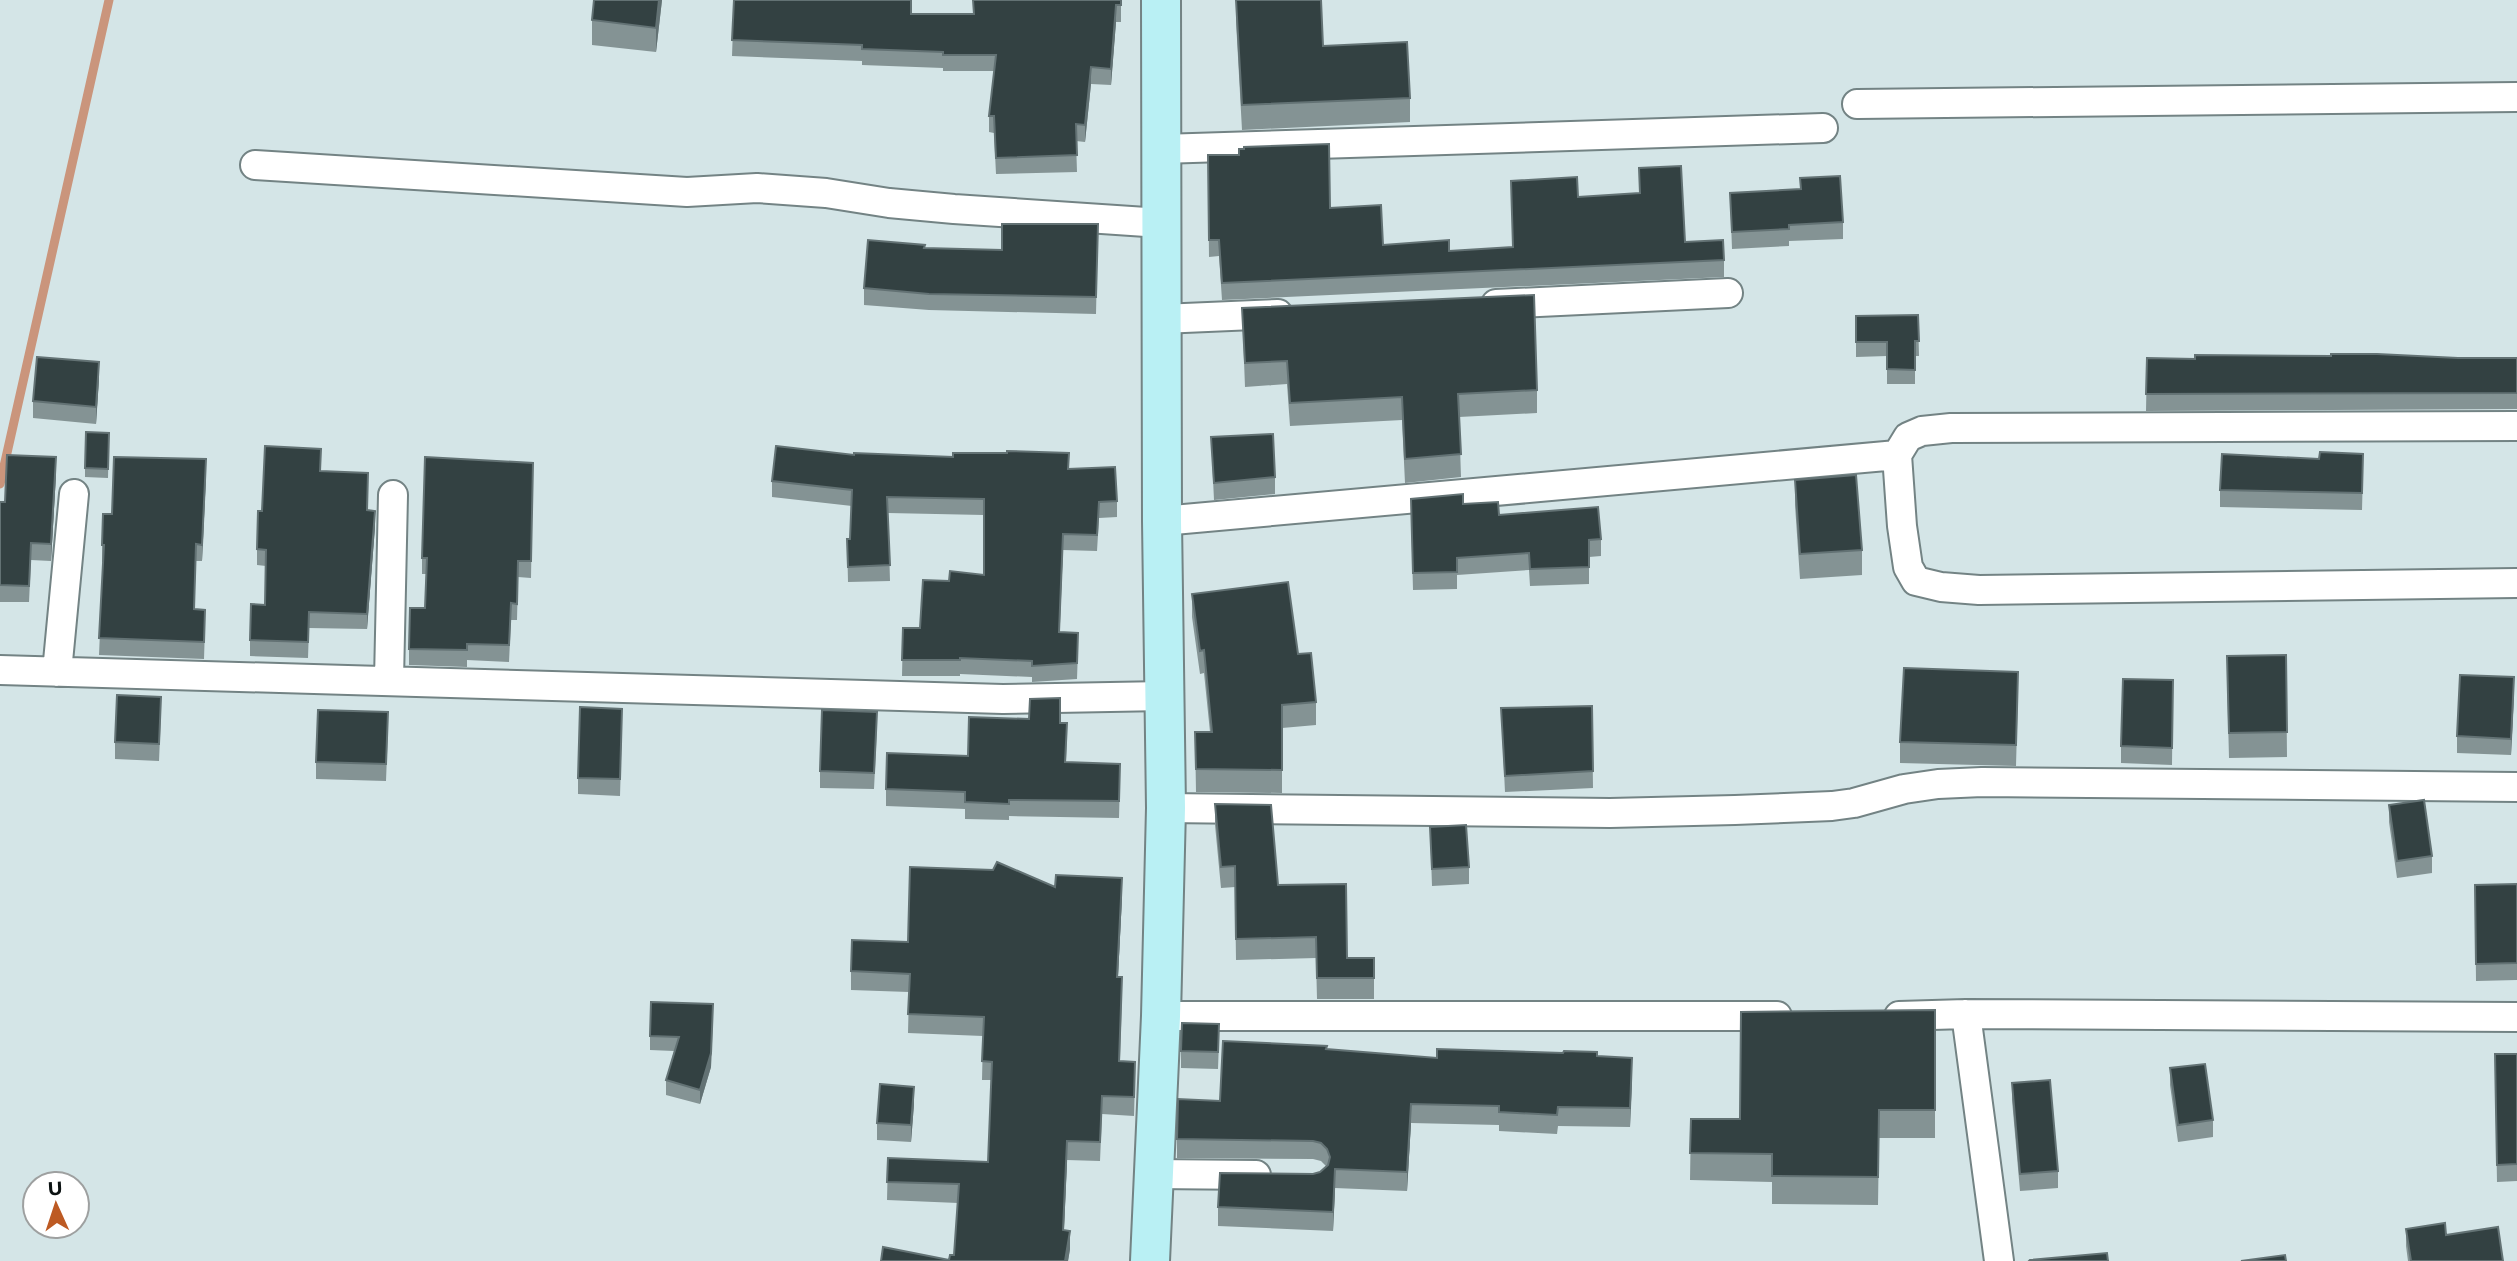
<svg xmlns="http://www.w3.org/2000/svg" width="2517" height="1261" viewBox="0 0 2517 1261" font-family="Montserrat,sans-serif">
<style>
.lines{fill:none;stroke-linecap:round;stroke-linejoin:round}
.stream{stroke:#ca957c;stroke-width:9}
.street-casing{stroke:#738384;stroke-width:32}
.secondary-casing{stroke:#738384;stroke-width:42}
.street{stroke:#fff;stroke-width:28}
.secondary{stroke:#b9f0f4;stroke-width:38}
.wall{fill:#849394}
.shaded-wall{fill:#637274}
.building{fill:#334142;stroke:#637274;stroke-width:2}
</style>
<rect width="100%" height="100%" fill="#d4e5e7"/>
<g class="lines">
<path class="stream" d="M0 484 109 0"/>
<defs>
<path id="street" d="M1857 104 2517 97
M1161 149 1823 128
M255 165 687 192 757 188 826 193 889 203 954 209 1161 223
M1496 304 1728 293
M1161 319 1278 314
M2517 426 1951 428 1922 431 1908 437 1897 455 1902 526 1908 567 1916 581 1941 587 1979 590 2517 583
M1162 521 1897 455
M0 670 1003 699 1164 696
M57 672 74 494
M389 680 393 495
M1166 808 1610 813 1735 810 1832 806 1854 803 1904 789 1938 784 1982 782 2517 787
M1966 1014 1999 1261
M1161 1016H1777
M1899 1016 1966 1014 2517 1017
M1154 1174 1256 1175"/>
<path id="secondary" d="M1150 1261 1161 1016 1166 808 1162 521 1161 0"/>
</defs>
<use href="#street" class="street-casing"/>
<use href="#secondary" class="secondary-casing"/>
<use href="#street" class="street"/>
<use href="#secondary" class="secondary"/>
</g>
<path class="wall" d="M662 0 656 52 592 45V20Z
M734 0H912L911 14H973L1121 0V22H1116L1111 85 1091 84 1085 142 1076 141 1077 172 996 174 994 133 989 132V116L994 71H943V68L862 65V61L732 56Z
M1236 0 1323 46 1410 98V122L1242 130 1236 21Z
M1208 155 1330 208 1383 245 1449 251 1512 247 1578 197 1639 193V168L1685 242 1724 260V277L1222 300 1219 256 1209 257Z
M1800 178 1843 222V239L1789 241V246L1732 249 1730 193 1800 190Z
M1098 224 1096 314 929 310 864 305V288L925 248 1002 250Z
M1242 308 1537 390V413L1459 417 1461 477 1405 483 1402 420 1290 426 1287 384 1245 387Z
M1918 315 1919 356H1915V384H1887V356L1856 357V316Z
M2147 358H2517V409L2146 411Z
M99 379 96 424 33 418V401Z
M109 433 108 478 85 477V468Z
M1211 437 1275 477V494L1214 500Z
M854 455 1069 469 1117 501V517L1099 518 1097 551 1063 550 1059 632 1078 649 1077 679 1032 682V677L960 674V676H902L903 628H920L949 581 984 575V515L888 513 890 581 848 582 847 539H850L852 506 772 497V481Z
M533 463 531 578 518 577 517 620H511L509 662 467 660V667L409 665V649L425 608 426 574H422V558Z
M320 471 367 510 375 527 367 629 309 628 308 658 250 656V640L265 605 266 566 257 565V549L262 511Z
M2363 471 2362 510 2220 507V490Z
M56 474 51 561 31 560 29 602H0V502H5Z
M206 476 202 561H196L194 610 205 627 204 659 99 655 103 562H102V545L112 514Z
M1795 480 1862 550V575L1800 579 1795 505Z
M1463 504 1499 515 1601 539V556L1589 557V584L1530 586 1529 570 1457 575V589L1413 590 1411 515Z
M1192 594 1298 654 1316 702V725L1282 728V793L1196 792 1195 732H1210L1204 673 1200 674 1192 617Z
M2286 655 2287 757 2229 758 2227 681Z
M2173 680 2172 765 2121 763V746Z
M2018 693 2016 766 1900 763V742Z
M2514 694 2511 755 2457 753V736Z
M1592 706 1593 788 1505 792 1501 708Z
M161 714 159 761 115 759V742Z
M1060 723 1067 739 1066 762 1120 780 1119 818 1009 816V820L965 819V809L886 806V789L968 756Z
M622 726 620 796 578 794V778Z
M877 728 874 789 820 788V771Z
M388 729 386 781 316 779V762Z
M1215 804 1278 885 1347 958H1374V999H1317L1316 958 1236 960 1235 887 1221 888 1215 825Z
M2389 805 2432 856V873L2397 878 2389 822Z
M1430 827 1469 867V884L1432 886Z
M2517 884V980L2476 981 2475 885Z
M1055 887 1122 897 1118 977 1122 995 1120 1061 1135 1080 1134 1116 1102 1114 1100 1161 1067 1160 1064 1230 1070 1249 1068 1261H881L949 1260 954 1255 958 1203 887 1200 888 1158 988 1162 991 1080H982L983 1036 908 1033 909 992 851 990V971L908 942Z
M1935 1010V1138H1879L1878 1205 1772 1204V1182L1690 1180 1691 1119H1740Z
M713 1019 711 1067 700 1104 666 1095V1080L674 1051 650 1050V1036Z
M1219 1041 1218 1069 1181 1068V1051Z
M1327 1049 1437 1058 1597 1056 1632 1077 1630 1127 1558 1126 1557 1134 1499 1131V1125L1411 1123 1407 1191 1335 1188 1333 1231 1218 1226V1207L1320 1172 1326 1166 1321 1161 1313 1159 1177 1158V1139L1220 1101Z
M2517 1054V1181L2497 1182 2495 1071Z
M2170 1068 2213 1120V1137L2178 1142 2170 1085Z
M2012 1083 2058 1171V1188L2020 1191 2012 1100Z
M914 1104 911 1142 877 1140V1123Z
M2406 1229 2446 1235 2503 1261H2408L2406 1246Z"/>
<path class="shaded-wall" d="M659 0H662L656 52V28Z
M1116 5V22L1111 85V69Z
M1091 67V84L1085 142V125Z
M99 362V379L96 424V407Z
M56 457V474L51 561V544Z
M206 459V476L202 561V545Z
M375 511V527L367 629V614Z
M1063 534V550L1059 648V632Z
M2514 677V694L2511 755V739Z
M1122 878V897L1117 995V977Z
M713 1004 711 1067 700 1104V1090Z
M1632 1058V1077L1630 1127V1108Z
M914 1087V1104L911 1142V1125Z
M1411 1104V1123L1407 1191V1172Z
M1067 1141V1160L1063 1248V1230Z
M1335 1169V1188L1333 1231V1212Z
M1070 1231V1249L1068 1261H1065Z"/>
<path class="building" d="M594 0H659L656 28 592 20Z
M734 0H911V14H974L973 0H1121V5H1116L1111 69 1091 67 1085 125 1076 124 1077 155 996 158 994 116H989L996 55H943V52L862 49V45L732 40Z
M1236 0H1321L1323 46 1407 42 1410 98 1242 105Z
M1329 144 1330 208 1381 205 1383 245 1449 240V251L1513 247 1511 181 1577 177 1578 197 1640 193 1639 168 1681 166 1685 242 1723 240 1724 260 1222 283 1219 240H1209L1208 155H1239V149H1244V147Z
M1840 176 1843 222 1789 225V229L1732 232 1730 193 1801 189 1800 178Z
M1002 224H1098L1096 297 929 294 864 288 868 240 925 245 924 248 1002 250Z
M1534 295 1537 390 1458 394 1461 454 1405 459 1402 397 1290 403 1287 361 1245 363 1242 308Z
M1918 315 1919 341H1915V370L1887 369V342H1856V316Z
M2331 354H2377L2458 358H2517V393L2146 394 2147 358 2195 359V355L2331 356Z
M37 357 99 362 96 407 33 401Z
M86 432 109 433 108 469 85 468Z
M1273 434 1275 477 1214 483 1211 437Z
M265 446 321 449 320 471 368 473 367 510 375 511 367 614 309 612 308 642 250 640 251 604 265 605 266 550 257 549 258 511H262Z
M776 446 854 455V453L953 457V453H1007V451L1069 453 1068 469 1115 467 1117 501 1099 502 1097 535 1063 534 1059 632 1078 633 1077 663 1032 666V661L960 658V660H902L903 628H920L923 580 949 581 950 571 984 575V499L887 497 890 565 848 567 847 539H850L852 490 772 481Z
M2320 452 2363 454 2362 493 2220 490 2222 454 2319 459Z
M7 455 56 457 51 544 31 543 29 586 0 585V502H5Z
M114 457 206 459 202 545 196 544 194 609 205 610 204 642 99 638 104 545H102L103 514H112Z
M425 457 533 463 531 561H518L517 604 511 603 509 645 467 644V650L409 649 410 608H425L427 558H422Z
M1856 475 1862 550 1800 554 1795 480Z
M1463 494V504L1498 502 1499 515 1598 507 1601 539 1589 540V567L1530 569 1529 553 1457 558V572L1413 573 1411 499Z
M1288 582 1298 654 1311 653 1316 702 1282 705V770L1196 769 1195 732H1212L1204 650 1200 651 1192 594Z
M2286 655 2287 732 2229 733 2227 656Z
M1904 668 2018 672 2016 745 1900 742Z
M2460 675 2514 677 2511 739 2457 736Z
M2123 679 2173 680 2172 748 2121 746Z
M117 695 161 697 159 744 115 742Z
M1060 698V723H1067L1065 762 1120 764 1119 801 1009 800V804L965 802V792L886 789 887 753 968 756 969 717 1029 719 1030 699Z
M1592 706 1593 771 1505 776 1501 708Z
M580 707 622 709 620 779 578 778Z
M318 710 388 712 386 764 316 762Z
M822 710 877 712 874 773 820 771Z
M2424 800 2432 856 2397 861 2389 805Z
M1215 804 1271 805 1278 885 1346 884 1347 958H1374V978H1317L1316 937 1236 939 1235 866 1221 867Z
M1466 825 1469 867 1432 869 1430 827Z
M997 862 1055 887 1056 875 1122 878 1117 977H1122L1119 1061 1135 1062 1134 1097 1102 1096 1100 1142 1067 1141 1063 1230 1070 1231 1065 1261H881L883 1247 949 1260 950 1255H954L959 1184 887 1182 888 1158 988 1162 992 1062 982 1061 984 1017 908 1014 910 974 851 971 852 940 908 942 910 867 993 870Z
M2517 884V963L2476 964 2475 885Z
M651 1002 713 1004 711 1053 700 1090 666 1080 679 1037 650 1036Z
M1935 1010V1110H1879L1878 1177 1772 1176V1154L1690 1153 1691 1119H1740L1741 1012Z
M1182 1023 1219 1024 1218 1052 1181 1051Z
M1223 1041 1327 1046 1326 1049 1437 1058V1049L1563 1053 1564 1051 1597 1052V1056L1632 1058 1630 1108 1558 1107 1557 1115 1499 1112V1106L1411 1104 1407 1172 1335 1169 1333 1212 1218 1207 1220 1173 1313 1174 1320 1172 1328 1165 1330 1157 1327 1149 1321 1143 1313 1141 1177 1139 1178 1099 1220 1101Z
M2495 1054H2517V1164L2497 1165Z
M2205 1064 2213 1120 2178 1125 2170 1068Z
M2050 1080 2058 1171 2020 1174 2012 1083Z
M880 1084 914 1087 911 1125 877 1123Z
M2445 1223 2446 1235 2498 1227 2503 1261H2411L2406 1229Z
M2107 1253 2108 1261H2029L2030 1260Z
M2285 1255 2286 1261H2241Z"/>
<g transform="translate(56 1205) rotate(357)"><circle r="33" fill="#ffffff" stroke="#9ea0a0" stroke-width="2"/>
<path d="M0-5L12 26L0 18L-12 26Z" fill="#bd5a23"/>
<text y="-10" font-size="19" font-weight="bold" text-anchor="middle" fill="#0c1212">U</text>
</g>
</svg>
